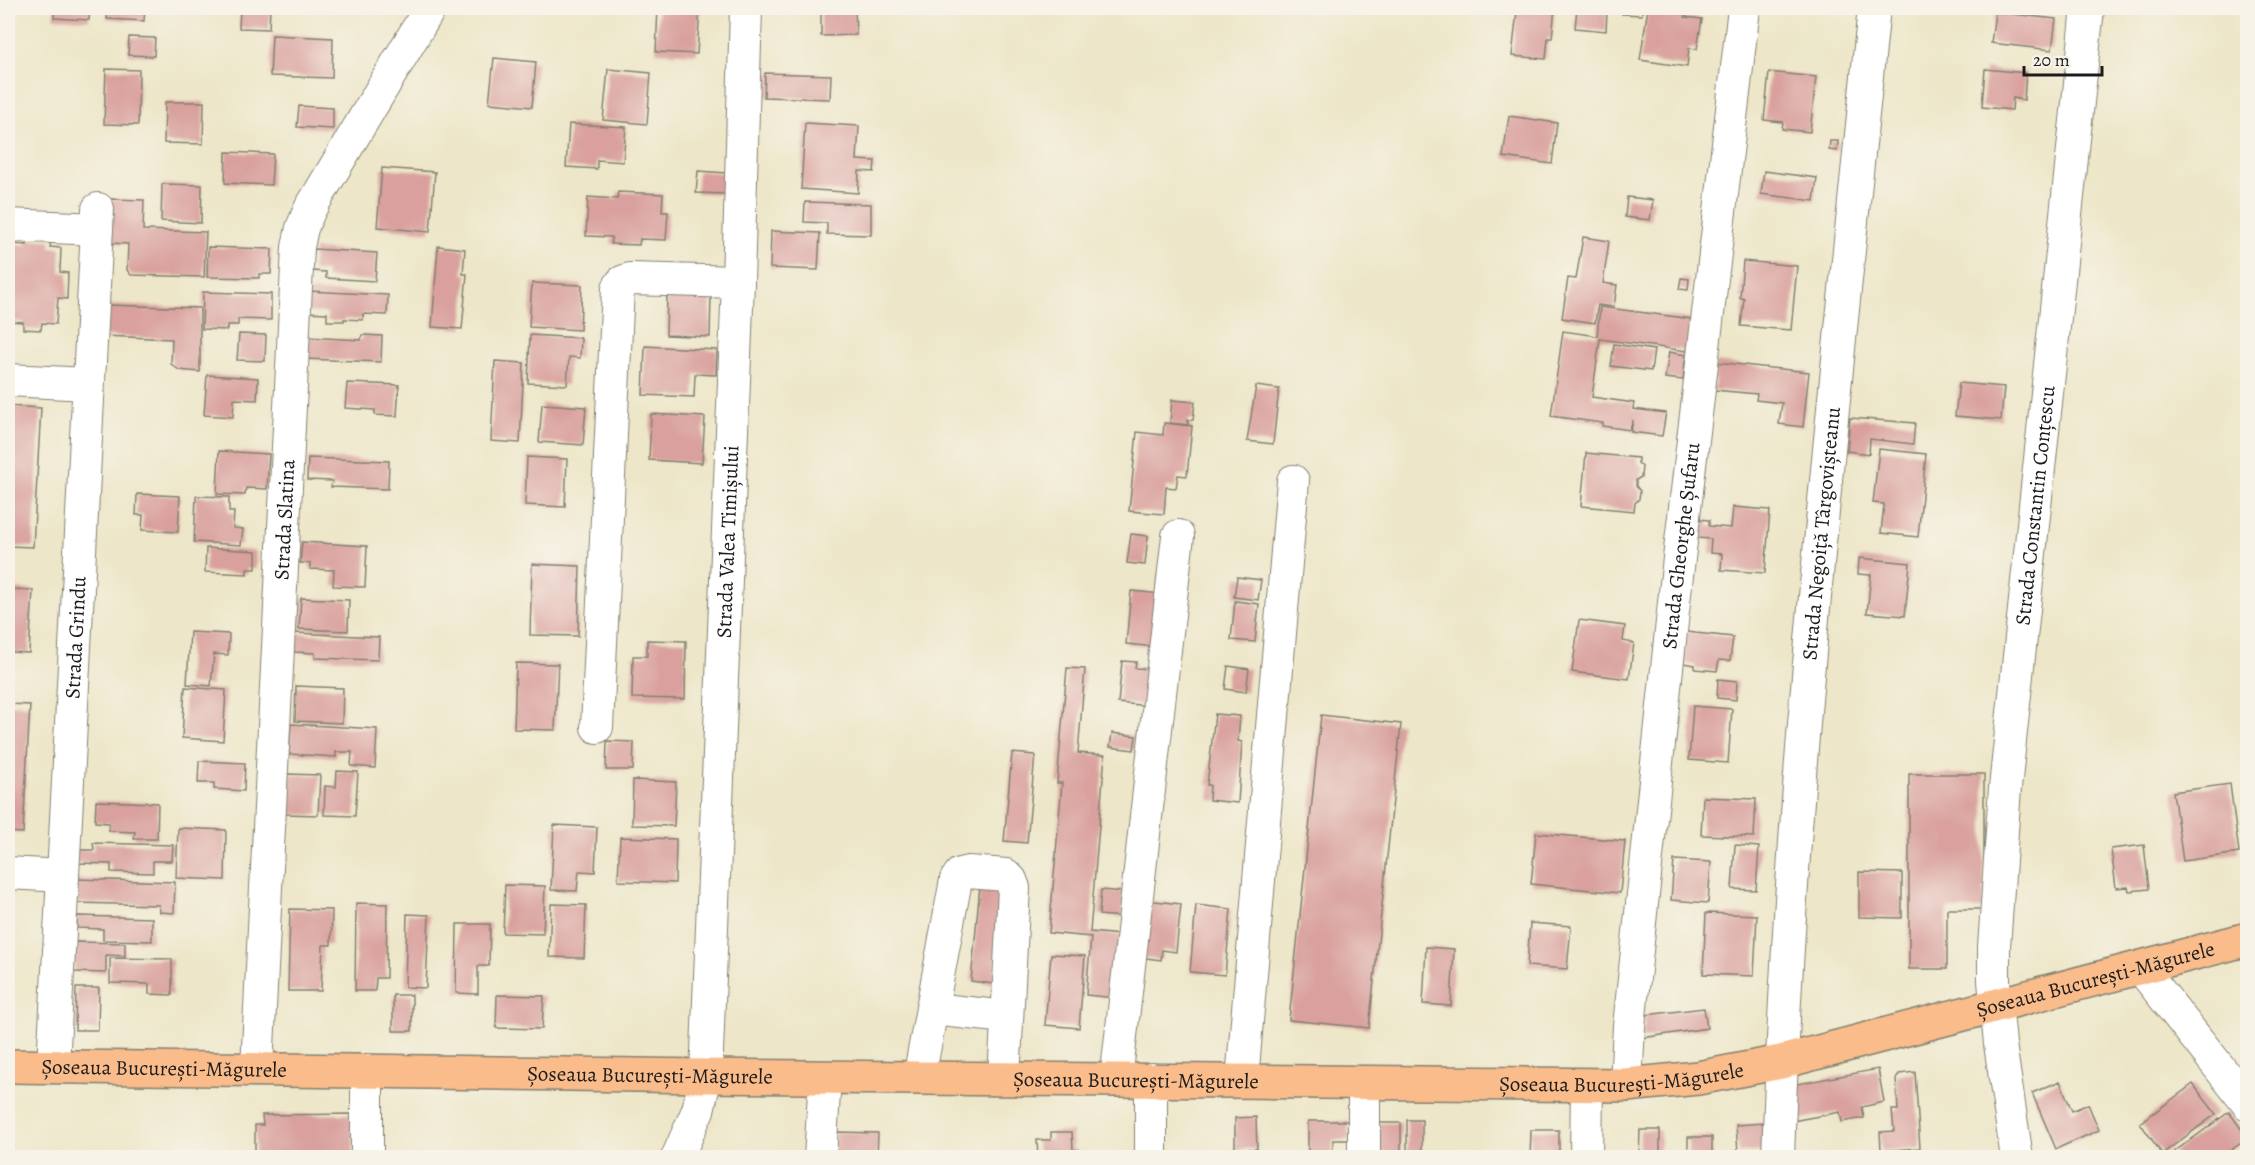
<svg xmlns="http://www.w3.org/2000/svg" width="2255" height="1165" viewBox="0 0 2255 1165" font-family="Alegreya,serif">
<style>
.building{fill:#d9a09d}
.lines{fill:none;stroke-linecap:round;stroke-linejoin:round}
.minor-casing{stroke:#848172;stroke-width:34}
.major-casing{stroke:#848172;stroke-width:36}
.minor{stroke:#fff;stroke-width:32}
.major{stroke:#f9bc8a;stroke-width:33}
.labels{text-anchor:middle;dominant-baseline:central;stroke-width:5;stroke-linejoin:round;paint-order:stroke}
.street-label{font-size:21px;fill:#1c1c1c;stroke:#f7f3e8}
</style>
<rect width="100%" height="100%" fill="#f7f3e8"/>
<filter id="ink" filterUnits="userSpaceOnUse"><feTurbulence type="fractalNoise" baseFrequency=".0167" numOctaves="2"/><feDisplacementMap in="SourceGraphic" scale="12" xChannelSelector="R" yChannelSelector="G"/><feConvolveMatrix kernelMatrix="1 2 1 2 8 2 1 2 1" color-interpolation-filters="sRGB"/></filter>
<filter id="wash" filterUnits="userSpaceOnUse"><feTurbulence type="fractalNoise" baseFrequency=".008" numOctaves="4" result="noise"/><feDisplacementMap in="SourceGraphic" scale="24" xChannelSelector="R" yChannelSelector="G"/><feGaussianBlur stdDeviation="1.35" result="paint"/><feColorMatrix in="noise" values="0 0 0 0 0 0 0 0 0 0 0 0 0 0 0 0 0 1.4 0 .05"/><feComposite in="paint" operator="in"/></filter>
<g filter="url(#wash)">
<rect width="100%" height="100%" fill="#ede6c8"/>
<g id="blocks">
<path class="building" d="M54 8H90L89 20 54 18Z
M108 8H145L144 21 107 19Z
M240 8H270L269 29 239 28Z
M658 8H700L697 54 656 52Z
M821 8H855L856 35 821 36Z
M1532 8H1555L1552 38H1548L1546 59 1512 56 1517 11 1531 12Z
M1577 8 1607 11 1606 31 1575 28Z
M1622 8H1642V15L1622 14Z
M1648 8H1679L1678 13 1686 14 1685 17 1702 19 1697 49 1689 48 1687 67 1640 60Z
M1995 12 2056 19 2052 50 1991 43Z
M272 35 333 38 332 78 270 76Z
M129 37 155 38 154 56 128 55Z
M494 58 536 62 532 107 489 103Z
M106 69 139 70 138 125 104 124Z
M608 69 651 73 647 124 603 120Z
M1985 69 2026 73 2024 100 2013 98 2012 110 1982 107Z
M1769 72 1816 77 1810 132 1782 129 1783 122 1764 120Z
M765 73 831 75 830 99 764 97Z
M165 102H204L203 144 164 143Z
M299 106 333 108V129L297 127Z
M1509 116 1557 123 1552 164 1503 157Z
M805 123 859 126 857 160 875 161 874 172 859 171 858 193 801 189Z
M569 124 626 127 623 162 597 160V169L566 167Z
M1830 141H1838L1837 151 1829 150Z
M226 152 273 154 271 185 225 183Z
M382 168 435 172 430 232 377 227Z
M698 171 727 173 725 194 696 193Z
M1764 171 1817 178 1814 201 1761 194Z
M162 184 202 185 201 223 161 221Z
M618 192 663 194 662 212H668L666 240 640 239 639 245 611 244 612 237 586 236 588 197 617 199Z
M1627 197 1653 200 1650 220 1625 217Z
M110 199 144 200 143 230 206 232 204 277 131 275 127 270 128 244 109 243Z
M805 202 871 204V235L827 234V223L804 222Z
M771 231 820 233 818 270 770 268Z
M8 237 14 238 13 244 27 245V239L51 240 50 247 61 248 60 272 68 273 67 299 58 298 56 324 42 323 41 330 23 329V322L8 321Z
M1583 237 1609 241 1603 283 1617 285 1614 307 1598 305 1595 323 1562 318 1568 278 1576 279Z
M438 246 465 249 463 274H467L462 329 432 327Z
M208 247 272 249 271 274H259V278L207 277Z
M314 249 377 253 375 281 326 278V272L312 271Z
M1743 261 1797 266 1791 330 1741 326 1744 298H1740Z
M1681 278 1689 279 1688 290 1679 289Z
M532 283 582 285 580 330 529 327Z
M307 291 388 295 387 315 363 314V320L344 319V321H327V313L306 312Z
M203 292 271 294V320L238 319V325H227V330L202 329Z
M667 292 711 293 710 337 666 335Z
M106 305 200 308V372L179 370 171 364 172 339 104 336Z
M1600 307 1692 319 1687 351 1600 339 1592 397 1634 403 1633 409 1666 413 1662 436 1631 432 1633 420 1630 430 1602 426 1603 423 1551 416 1563 331 1597 336Z
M239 334 266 335 265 361 237 360Z
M362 335 382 336 381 362 305 359 306 337 361 340Z
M530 335 581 338 580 358 569 357 567 385 528 383Z
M1614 344 1654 350 1651 371 1611 366Z
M645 346 717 350 716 375 695 374 694 397 643 395Z
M1669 352 1686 355 1683 380 1665 378Z
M495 361 524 363 520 443 491 441Z
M1716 362 1809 372 1803 427 1779 424 1782 403 1756 400 1757 394 1714 390Z
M207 375 258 378 257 400 234 399 233 417 204 415Z
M347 383 399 385 397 416 375 415V410L345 408Z
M1959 383 2004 387 2001 420 1955 416Z
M1256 386 1279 389 1273 444 1247 441Z
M1172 400 1195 402 1193 420H1188V425L1170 423Z
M542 404 586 407 583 445 539 442Z
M8 406 41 408 33 547 8 546Z
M651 414 705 417 702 463 649 460Z
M1850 418 1915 423 1913 444 1870 439 1869 454 1847 451Z
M1164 423 1192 426 1187 476 1178 475 1176 488 1166 487 1164 514 1129 511 1137 432 1163 435Z
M1879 449 1926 454 1918 537 1881 533 1884 504 1873 503Z
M219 451 269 454 267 489 246 488 245 495 217 494Z
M1586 453 1638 458V463L1642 466 1641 477 1636 480V486L1640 491 1639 499 1635 503 1634 511 1581 506Z
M527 457 567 459 565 507 525 505Z
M308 458 389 461 388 489 331 487 332 481 307 480Z
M137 494 180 496 178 532 142 530 143 515H136Z
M196 496 229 497V512H234L233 528 243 529 241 545 194 542Z
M1733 507 1770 510 1765 573 1721 570 1722 554 1710 553 1711 539 1697 538 1698 519 1709 520V526L1731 528Z
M1131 534 1148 536 1145 565 1127 563Z
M302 542 367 546 365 587 333 586 334 570 310 569V563H300Z
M206 548 256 551V569H247V574L205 572Z
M1859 558 1910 563 1905 616 1867 613 1871 575 1858 574Z
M532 564 580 566 578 636 530 635Z
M1237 577 1261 580 1258 600 1234 597Z
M8 589 33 590 29 653 8 652Z
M1131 591 1161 594 1156 647 1126 644Z
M301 598 349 600 348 631 299 629Z
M1235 601 1259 604 1255 642 1231 640Z
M1579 620 1625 626 1623 641 1634 643 1629 679 1572 672Z
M190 632 229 634 228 655 214 654 211 686 187 684Z
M1686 632 1733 637 1730 661 1719 660 1717 671 1695 669V665L1683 663Z
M294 633 379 637 378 660 315 658V653L293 652Z
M647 640 686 641 685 699 632 698 633 656H647Z
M1122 661 1136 662 1135 668 1153 669 1150 706 1118 703Z
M516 663 558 664 555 730 514 729Z
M1228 666 1249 669 1246 692 1225 689Z
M1067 668 1085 669 1078 753 1105 755 1090 932 1121 935 1116 998 1086 995 1091 937 1049 933 1062 783H1057Z
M1718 679 1737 681 1736 700 1717 698Z
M296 686 343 688 342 723 295 721Z
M185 687 226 690 223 741 182 738Z
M8 704 30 705 23 833 8 832Z
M1693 706 1732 709 1728 763 1689 760Z
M1215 714 1240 716 1238 741 1242 742 1238 803 1209 800 1210 785H1207Z
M1321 715 1401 724 1369 1028 1289 1020Z
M291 724 377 729 375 768 351 766 352 752H336V757L289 754Z
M1112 733 1136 736 1134 750 1110 747Z
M607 741 634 742 633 770H606Z
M1012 753 1035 755 1027 843 1004 841Z
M199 761 245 763 244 791 214 789V783H198Z
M337 771 358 772 355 816 324 815 325 786 336 787Z
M287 774 320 775 318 815 285 814Z
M1909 774H1984V909H1947V969H1909Z
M633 780 676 782 674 826 632 825Z
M2230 784 2239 853 2183 861 2173 792Z
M1703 797 1756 799 1754 837 1701 835Z
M96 801 158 803 157 839H134L135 832 109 831V823L95 822Z
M554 825 597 827 595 872 579 871 577 891 551 890Z
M178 828 226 830 225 880 176 878Z
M1536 833 1625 841 1620 893 1531 884Z
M620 837 676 839 675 883 618 881Z
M93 843 173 845 172 861H153V873L111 872V864L76 863V850H94Z
M1735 845 1759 847 1756 890 1732 889Z
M2144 845 2149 889 2129 891 2128 887 2116 888 2111 849Z
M1674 860 1711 862 1708 903 1671 900Z
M1859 872 1902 873V918L1859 917Z
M75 879 175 882 174 913 160 912 159 905 74 903Z
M505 885 545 886 543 934 503 933Z
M980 886 1003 888 994 984 971 981Z
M1101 890 1124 892 1122 917 1099 915Z
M1146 900 1181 904 1176 952 1162 950 1161 960 1139 957Z
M356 903 387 904 386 978H376L375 991H355Z
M551 904 586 905 584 958 549 957Z
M1196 905 1231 909 1225 975 1190 972Z
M290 909 332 910 331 945H323L321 991H288Z
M1706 913 1757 915 1754 976 1703 974Z
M407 914 429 915 426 988 405 987Z
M77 916 152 918V941L103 940V929L77 928Z
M1530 923 1571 926 1567 969 1527 966Z
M457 924H490L489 966H478V994L456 993Z
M75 942 125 943V956L106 955V973L74 972Z
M1426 947 1454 949 1451 1006 1423 1004Z
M1051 954 1085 956 1079 1028 1045 1025Z
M110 958 172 959V995L149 994V984L110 983Z
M76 988H99L98 1030H75Z
M393 995H412V1031H393Z
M497 995 544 996 542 1029 496 1028Z
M1704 1008 1707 1028 1642 1038 1646 1015Z
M1878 1069 1884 1102 1862 1107 1864 1118 1842 1122 1840 1112 1792 1121 1786 1086Z
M1915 1072 1920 1148 1881 1151 1880 1132 1894 1131 1892 1110H1898L1896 1079 1899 1074Z
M2060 1081 2072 1111 2088 1104 2099 1130 2056 1149 2032 1093Z
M2193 1084 2216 1114 2162 1154 2140 1123Z
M2229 1112 2248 1138 2220 1158H2178L2174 1152Z
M353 1114 354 1158H255V1125H263L262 1115Z
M1256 1117 1257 1149H1235V1118Z
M1407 1120H1422V1158H1407Z
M1308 1121H1349V1140H1333V1158H1308Z
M1379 1123H1401V1153H1379Z
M1764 1123 1766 1151 1738 1153 1736 1125Z
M1531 1130H1559V1158H1530Z
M1640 1130H1660V1158H1639Z
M835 1132 878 1133 877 1158H834Z
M1051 1132H1072L1073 1150H1078V1158H1038L1037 1140H1051Z
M1688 1137H1712V1158H1688Z"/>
</g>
</g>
<g filter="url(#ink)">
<use href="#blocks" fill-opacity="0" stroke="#848172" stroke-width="1.5"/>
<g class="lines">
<defs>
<g id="minor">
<path d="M8 225 97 229"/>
<path d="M8 380 88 384"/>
<path d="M597 727 618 288 622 282 630 279 738 282"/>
<path d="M8 873 63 876"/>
<path d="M2141 968 2248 1104"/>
<path d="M932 1009 1007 1017"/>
<path id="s1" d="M53 1066 98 209"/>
<path id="s2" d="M257 1068 298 247 302 228 310 209 430 8"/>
<path d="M919 1078 956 880 960 874 968 872 1006 875 1011 880 1014 888 1004 1079"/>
<path d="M1116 1080 1178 536"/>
<path d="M1242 1080 1293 481"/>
<path id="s3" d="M1626 1085 1629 1026 1676 584 1744 8"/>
<path d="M367 1158V1070"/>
<path id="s4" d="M677 1158 698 1110 706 1076 738 282 746 8"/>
<path d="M820 1158 825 1077"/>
<path d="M1151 1158V1079"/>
<path d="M1364 1158V1083"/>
<path d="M1586 1158 1587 1086"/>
<path id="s5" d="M1778 1158C1791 773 1835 391 1874 8"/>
<path id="s6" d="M2017 1158 2000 1044 1994 981V947L2005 788 2088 8"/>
</g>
<g id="major">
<path id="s7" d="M8 1066 706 1076 1626 1085 1698 1078 1781 1062 2248 939"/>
</g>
</defs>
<use href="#minor" class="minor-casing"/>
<use href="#major" class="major-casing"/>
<use href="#minor" class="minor"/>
<use href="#major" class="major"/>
</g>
</g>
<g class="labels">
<g class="street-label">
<text stroke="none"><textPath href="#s6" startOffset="656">Strada Constantin Conțescu</textPath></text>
<text stroke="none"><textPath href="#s2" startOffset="549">Strada Slatina</textPath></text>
<text stroke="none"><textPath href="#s5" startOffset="626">Strada Negoiță Târgovișteanu</textPath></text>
<text stroke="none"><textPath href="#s4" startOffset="622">Strada Valea Timișului</textPath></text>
<text stroke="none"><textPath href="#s3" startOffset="542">Strada Gheorghe Șufaru</textPath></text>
<text stroke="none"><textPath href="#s1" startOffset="429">Strada Grindu</textPath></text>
<text stroke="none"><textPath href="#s7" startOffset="2100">Șoseaua București-Măgurele</textPath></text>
<text stroke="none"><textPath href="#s7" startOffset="156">Șoseaua București-Măgurele</textPath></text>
<text stroke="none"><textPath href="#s7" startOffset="642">Șoseaua București-Măgurele</textPath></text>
<text stroke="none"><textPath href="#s7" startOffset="1614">Șoseaua București-Măgurele</textPath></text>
<text stroke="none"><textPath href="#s7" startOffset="1128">Șoseaua București-Măgurele</textPath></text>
</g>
</g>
<rect width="2255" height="1165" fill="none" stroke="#f7f3e8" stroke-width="30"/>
<path d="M2024 66v9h78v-9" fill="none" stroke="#1c1c1c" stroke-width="3"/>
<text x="2033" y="66" font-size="18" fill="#1c1c1c" stroke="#f7f3e8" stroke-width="4.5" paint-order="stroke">20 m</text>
</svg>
